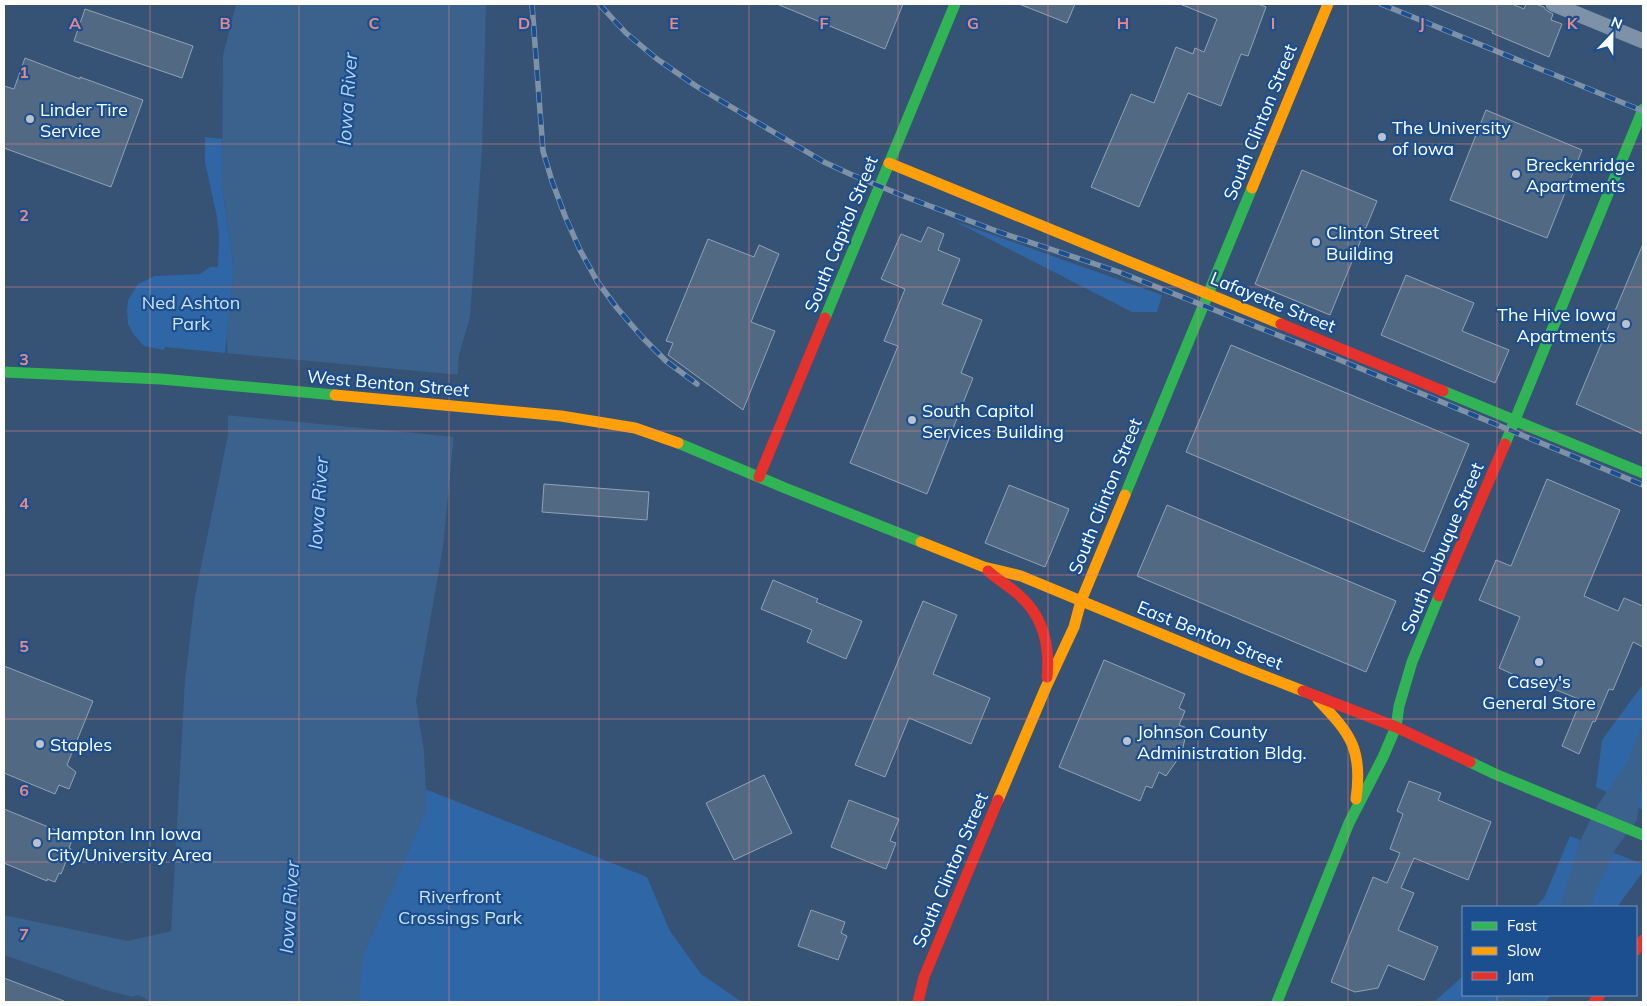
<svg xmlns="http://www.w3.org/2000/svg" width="1647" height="1006" viewBox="0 0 1647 1006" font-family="Mulish,sans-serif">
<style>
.green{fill:#2f66a5}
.water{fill:#3b618d}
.pier{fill:#365274}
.building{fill:#526984;stroke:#92a2b6}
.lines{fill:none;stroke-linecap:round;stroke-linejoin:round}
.street{stroke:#7d92a8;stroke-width:15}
.fast{stroke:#30b455;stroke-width:11}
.slow{stroke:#ff9f0a;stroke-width:11}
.jam{stroke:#e5322d;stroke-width:11}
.rail-casing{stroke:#7e92a7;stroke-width:5.5}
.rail{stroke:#1b4f8f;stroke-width:4;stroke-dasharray:11;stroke-linecap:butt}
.grid{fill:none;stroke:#e88989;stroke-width:1;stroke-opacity:0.55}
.poi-dot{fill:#b9c2ce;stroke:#1b4f8f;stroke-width:2}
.labels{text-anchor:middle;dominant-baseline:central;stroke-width:4.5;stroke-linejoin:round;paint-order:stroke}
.poi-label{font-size:18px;fill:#fff;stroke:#1b4f8f;text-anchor:start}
.street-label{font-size:18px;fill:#fff;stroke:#1b4f8f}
.park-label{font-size:18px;fill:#cfe3fa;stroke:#1b4f8f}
.water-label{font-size:19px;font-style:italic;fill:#b5d3f5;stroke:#1b4f8f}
.grid-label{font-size:16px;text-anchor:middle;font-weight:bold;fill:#e88989;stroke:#1b4f8f;stroke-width:4.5;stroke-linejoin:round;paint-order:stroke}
</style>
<rect width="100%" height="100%" fill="#365274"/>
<path class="green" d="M205 137 222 139V186L234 268 225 353 165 347 164 350 144 346 134 335 128 324 127 310 128 300 138 284 155 276 200 274 210 267H218L219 237 217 217 205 162Z
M954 221 1162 295 1157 312H1132Z
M1643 684V810L1596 787 1602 740Z
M405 781 647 877 670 931 701 974 742 1002H334Z
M1570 836 1643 864V872L1617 907H1535L1544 898Z
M1463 976V995H1551L1546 1002H1434Z"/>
<path class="water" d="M236 4H486L482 149 470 317 459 355 453 445 443 547 416 701 424 751 427 810 363 956 359 1002H152L138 995 133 997 105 990 4 955V915L128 941 171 931 185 680 195 596 228 435 227 330 234 268 222 186 223 55Z
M1643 723V775L1637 820 1615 850 1589 907H1560L1580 841 1597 806 1626 765Z
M1503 995H1523L1517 1002H1497Z"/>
<path class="pier" d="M225 353 460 375 456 437 225 415Z"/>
<path class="building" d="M777 4H903L885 49Z
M1019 4H1075L1067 23Z
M1180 4H1258L1266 7 1248 56 1241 54 1221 106 1188 93 1139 207 1091 187 1131 94 1154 103 1176 47 1193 54 1195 48 1204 52 1217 19Z
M1427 4H1512L1524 9 1526 4H1536L1544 7 1546 10 1553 14 1551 20 1562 24 1549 57 1492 33 1493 31Z
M85 9 193 46 182 78 74 41Z
M25 58 80 79V77L143 100 111 187 4 148V86L14 89Z
M1486 110 1582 150 1547 238 1450 200Z
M1302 170 1377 201 1330 315 1255 284Z
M928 227 944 234 938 250 960 259 942 304 982 320 961 373 973 378 927 494 850 463 898 346 884 341 905 289 881 279 901 234 921 242Z
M708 239 754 257 759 245 779 254 751 322 775 331 743 410 668 355 673 343 666 341Z
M1643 244V434L1576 404Z
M1406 275 1474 303 1462 331 1509 350 1495 383 1381 335Z
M1231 345 1469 444 1424 552 1186 452Z
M1547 479 1620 510 1584 596 1618 611 1624 598 1643 606V647L1633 642 1613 690 1609 689 1595 722 1593 721 1579 754 1562 746 1581 700 1544 685 1543 688 1499 668 1520 617 1479 600 1496 560 1511 566Z
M544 484 649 492 647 520 542 512Z
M1009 485 1069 509 1045 567 985 543Z
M1167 505 1396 601 1366 672 1137 576Z
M773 580 818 599 816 602 862 621 846 659 807 642 812 630 761 609Z
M923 601 957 615 933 674 990 698 971 744 909 718 885 777 855 765Z
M1104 660 1185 694 1179 708 1185 711 1179 725 1187 728 1182 753 1166 776 1159 772 1152 788 1146 786 1140 801 1059 767Z
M4 666 93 701 67 765 76 772 69 789 59 785 55 794 4 773Z
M764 775 792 833 734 860 706 803Z
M1409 781 1441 793 1438 800 1491 822 1468 880 1414 858 1401 888 1414 893 1398 930 1438 947 1424 980 1388 965 1378 988 1355 992 1331 982 1373 877 1387 883 1400 853 1390 849 1403 814 1397 811Z
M849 800 899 819 890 841 896 843 886 869 831 847Z
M4 809 73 837 69 848 71 849 61 874 59 873 55 882 47 879V881L4 863Z
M811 910 845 922 841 933 847 936 838 960 798 946Z
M4 978 64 1001V1002H4Z"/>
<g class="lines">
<path class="street" d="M1553 4 1643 41"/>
<path class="fast" d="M825 318 955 4
M4 372 161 379 335 395
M1443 391 1643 473
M678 443 785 488 921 542
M1505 444 1643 109
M1125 495 1252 188
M1470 762 1495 774 1643 835
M1277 1002 1349 823 1383 757 1396 727 1399 706 1412 662 1439 596"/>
<path class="slow" d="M889 163 1281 324
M1252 188 1328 4
M335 395 561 416 635 428 678 443
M921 542 984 567 1021 576 1241 667 1303 691
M1318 700C1351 734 1363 750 1356 799
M998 800 1046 687 1074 627 1081 601 1125 495"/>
<path class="jam" d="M1281 324 1443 391
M759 477 825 318
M988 571C998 580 1009 586 1019 595 1043 616 1050 646 1047 677
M1439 596 1505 444
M1303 691 1396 727 1470 762
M1636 950 1643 940
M918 1002 924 977 998 800
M1594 1002 1600 995"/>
<defs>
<path id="rail" d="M532 4 543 151 552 181 565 216 580 250 597 281 617 308 642 337 666 361 697 384
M599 4 626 33 657 59 696 86 824 162 850 174 906 197 999 232 1119 272 1318 351 1643 485
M1381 4 1643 111"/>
</defs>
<use href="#rail" class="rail-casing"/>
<use href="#rail" class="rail"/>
</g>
<path class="grid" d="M150 4V1002M299 4V1002M449 4V1002M599 4V1002M749 4V1002M898 4V1002M1048 4V1002M1198 4V1002M1348 4V1002M1497 4V907M4 144H1643M4 287H1643M4 431H1643M4 575H1643M4 719H1643M4 862H1643M1497 995V1002"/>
<g class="poi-dot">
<circle cx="30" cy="119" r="5"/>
<circle cx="1382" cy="137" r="5"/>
<circle cx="1516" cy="174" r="5"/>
<circle cx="1316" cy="242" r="5"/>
<circle cx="1626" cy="324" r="5"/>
<circle cx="912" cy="420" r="5"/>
<circle cx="1539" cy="662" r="5"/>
<circle cx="1127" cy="741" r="5"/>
<circle cx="40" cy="744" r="5"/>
<circle cx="37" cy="843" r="5"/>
</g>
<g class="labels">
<g class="poi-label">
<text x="40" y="109">Linder Tire<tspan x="40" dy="21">Service</tspan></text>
<text x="1392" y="127">The University<tspan x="1392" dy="21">of Iowa</tspan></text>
<text x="1526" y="164">Breckenridge<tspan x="1526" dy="21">Apartments</tspan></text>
<text x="1326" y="232">Clinton Street<tspan x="1326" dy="21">Building</tspan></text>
<text x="1616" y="314" text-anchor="end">The Hive Iowa<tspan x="1616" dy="21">Apartments</tspan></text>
<text x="922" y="410">South Capitol<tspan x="922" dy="21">Services Building</tspan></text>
<text x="1539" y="681" text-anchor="middle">Casey's<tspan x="1539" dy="21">General Store</tspan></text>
<text x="1137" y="731">Johnson County<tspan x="1137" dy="21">Administration Bldg.</tspan></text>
<text x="50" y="744">Staples</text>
<text x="47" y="833">Hampton Inn Iowa<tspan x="47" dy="21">City/University Area</tspan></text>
</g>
<g class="street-label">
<text transform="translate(1260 122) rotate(-68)">South Clinton Street</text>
<text transform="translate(841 234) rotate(-68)">South Capitol Street</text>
<text transform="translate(1273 302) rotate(22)">Lafayette Street</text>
<text transform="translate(388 383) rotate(5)">West Benton Street</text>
<text transform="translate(1105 496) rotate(-68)">South Clinton Street</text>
<text transform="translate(1442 548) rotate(-67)">South Dubuque Street</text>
<text transform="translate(1210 635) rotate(22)">East Benton Street</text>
<text transform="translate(950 870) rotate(-67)">South Clinton Street</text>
</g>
<g class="park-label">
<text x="191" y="302">Ned Ashton<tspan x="191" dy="21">Park</tspan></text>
<text x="460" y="896">Riverfront<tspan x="460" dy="21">Crossings Park</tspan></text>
</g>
<g class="water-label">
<text transform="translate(347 99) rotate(-86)">Iowa River</text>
<text transform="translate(318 503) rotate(-86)">Iowa River</text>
<text transform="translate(289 907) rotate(-86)">Iowa River</text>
</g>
</g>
<g class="grid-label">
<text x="75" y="29">A</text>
<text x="225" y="29">B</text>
<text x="374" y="29">C</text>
<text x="524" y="29">D</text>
<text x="674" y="29">E</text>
<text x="824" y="29">F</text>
<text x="973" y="29">G</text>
<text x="1123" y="29">H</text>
<text x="1273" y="29">I</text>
<text x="1422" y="29">J</text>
<text x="1572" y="29">K</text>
<text x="24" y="78">1</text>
<text x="24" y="221">2</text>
<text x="24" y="365">3</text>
<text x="24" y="509">4</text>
<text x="24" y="652">5</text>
<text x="24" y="796">6</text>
<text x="24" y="940">7</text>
</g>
<rect width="1647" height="1006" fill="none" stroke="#ffffff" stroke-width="10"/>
<rect x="1462" y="906" width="175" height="90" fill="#1b4f8f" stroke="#7695bc"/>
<rect x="1472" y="922" width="25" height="8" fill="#30b455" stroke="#7695bc"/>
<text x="1507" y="931" font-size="15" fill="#ffffff">Fast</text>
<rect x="1472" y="947" width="25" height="8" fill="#ff9f0a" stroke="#7695bc"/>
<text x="1507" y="956" font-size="15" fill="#ffffff">Slow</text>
<rect x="1472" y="972" width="25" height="8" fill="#e5322d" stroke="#7695bc"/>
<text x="1507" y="981" font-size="15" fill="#ffffff">Jam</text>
<g transform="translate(1612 35) rotate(22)" stroke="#1b4f8f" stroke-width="4" paint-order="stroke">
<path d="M0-4L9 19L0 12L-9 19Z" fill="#ffffff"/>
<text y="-8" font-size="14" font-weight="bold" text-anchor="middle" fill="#ffffff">N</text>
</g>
</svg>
